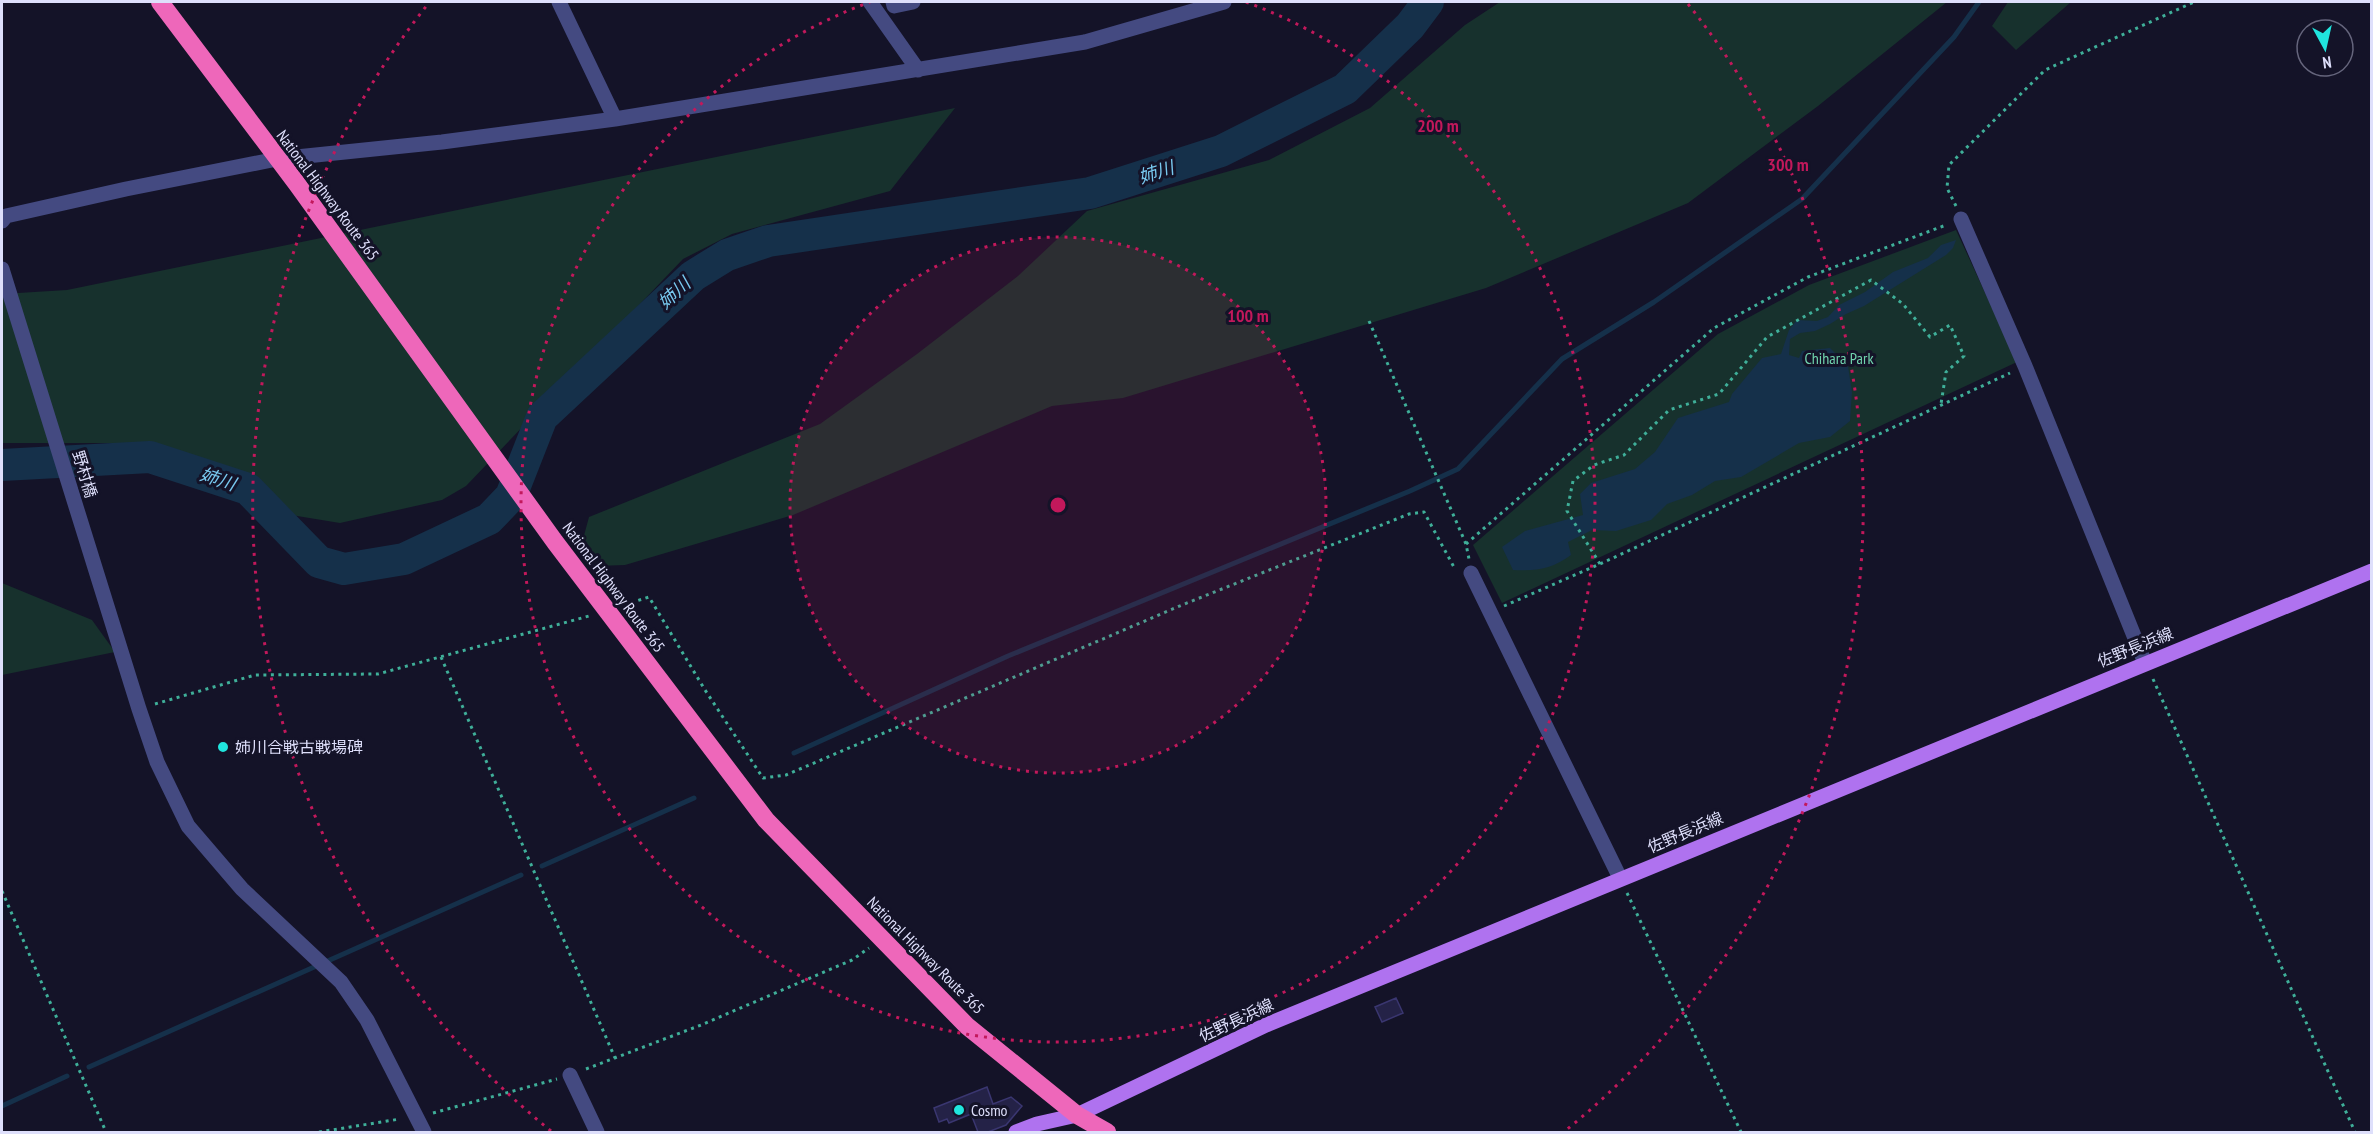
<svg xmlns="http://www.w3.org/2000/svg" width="2373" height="1134" viewBox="0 0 2373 1134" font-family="'PT Sans Narrow','Noto Sans JP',sans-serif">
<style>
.green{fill:#17312d}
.water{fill:#15304a}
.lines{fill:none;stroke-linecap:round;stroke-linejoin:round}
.stream{stroke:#15304a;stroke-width:5}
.river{stroke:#15304a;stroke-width:32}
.building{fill:#242247;stroke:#3a3670;stroke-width:1.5}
.path{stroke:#3faf99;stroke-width:3;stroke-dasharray:3 4.5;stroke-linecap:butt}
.minor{stroke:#444a81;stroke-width:15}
.major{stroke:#af72ef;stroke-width:15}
.highway{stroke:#ee67ba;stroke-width:18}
.ring{fill:none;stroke:#c2185b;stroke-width:3;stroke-dasharray:3 6}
.poi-dot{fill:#20e5de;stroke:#141328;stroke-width:2}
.labels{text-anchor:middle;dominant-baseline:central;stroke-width:6;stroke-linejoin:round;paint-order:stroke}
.street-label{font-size:16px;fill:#dedffb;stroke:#141328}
.park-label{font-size:16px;fill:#71d4ae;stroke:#141328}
.poi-label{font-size:16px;fill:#dedffb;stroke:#141328;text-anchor:start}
.water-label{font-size:18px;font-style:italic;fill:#78c8ef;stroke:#141328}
.centre{fill:#c2185b;stroke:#141328;stroke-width:3}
.ring-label{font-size:18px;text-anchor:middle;font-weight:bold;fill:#c2185b;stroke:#141328;stroke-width:6;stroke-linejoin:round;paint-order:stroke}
</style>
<rect width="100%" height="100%" fill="#141328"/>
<path class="green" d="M1500 2H1947L1818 106 1688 203 1486 288 1123 398 1052 406 793 515 625 565 596 566 582 543 589 517 820 424 917 354 1018 276 1087 211 1269 160 1370 108 1465 25Z
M2008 2H2071L2016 50 1992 26Z
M955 108 890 191 732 234 683 259 466 486 442 500 340 523 285 514 243 474 133 443H2V294L67 290Z
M1956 230 2017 362 1502 603 1473 545 1718 334 1809 285Z
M2 583 92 620 115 652 2 675Z"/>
<path class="water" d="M1956 240 1953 248 1946 255 1864 306 1846 314 1830 324 1815 331 1800 333 1790 339 1789 355 1799 358 1802 351 1830 348 1848 366 1852 392 1850 421 1830 437 1799 443 1741 477 1715 481 1692 495 1667 504 1651 520 1616 531 1592 530 1568 542 1571 555C1552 569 1537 571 1513 570L1502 547 1525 531 1583 515 1580 494 1591 483 1635 469 1655 452 1678 418 1729 402 1732 394 1762 358 1781 354 1789 330 1797 320 1817 321 1828 317 1839 305 1865 292 1893 272 1928 258 1941 245Z"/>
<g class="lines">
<path class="stream" d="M794 753 1008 656 1410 491 1458 469 1562 359 1654 302 1802 199 1954 37 1979 2
M542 866 694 798
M89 1067 521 875
M2 1106 67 1076"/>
<path class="river" d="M2 465 150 457 248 489 319 562 344 569 404 559 489 519 511 496 542 417 693 276 727 255 768 241 1090 193 1221 151 1345 89 1410 26 1428 2"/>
</g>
<path class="building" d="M1396 998 1403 1013 1382 1022 1375 1007Z
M987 1087 993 1104 1011 1097 1022 1106 1006 1125 988 1132H978L971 1114 949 1123 947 1119 939 1122 934 1108Z"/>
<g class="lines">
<path class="path" d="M1956 206 1947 188 1949 165 2045 70 2194 2
M1369 321 1466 544 1469 559
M1466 544 1714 328 1808 277 1946 225
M1600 564 1567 511 1573 481 1594 465 1624 455 1669 410 1719 394 1767 337 1871 280 1903 304 1930 337 1950 325 1964 356 1946 372 1941 404
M624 605 649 597 705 690 763 778 786 775 1182 605 1409 514 1424 512 1455 569
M1504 606 1600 564 2010 373
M441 657 615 1058
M2153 679 2355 1132
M155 704 255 675 378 674 589 616
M2 891 106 1132
M1627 893 1741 1132
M586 1069 701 1025 852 960 869 948
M433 1113 557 1079
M319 1132 400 1119"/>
<path class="minor" d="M559 2 615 119
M870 2 918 70
M893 2 894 6 913 2
M1961 219 2025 366 2145 663
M2 221 6 216 126 189 277 159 442 142 615 119 1085 42 1224 2
M2 269 139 709 157 762 188 826 242 889 341 982 367 1020 424 1132
M1471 573 1620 878
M570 1075 597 1132"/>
<path class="major" d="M1016 1132 1037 1124 1077 1115 1266 1025 2372 571"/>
<path class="highway" d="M160 2 297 184 555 542 766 820 967 1026 1077 1115 1107 1132"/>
</g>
<circle cx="1058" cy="505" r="268" fill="#c2185b" fill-opacity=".12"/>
<g class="ring">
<circle cx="1058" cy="505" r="268"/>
<path d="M1246 2A537 537 0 1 1 870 2"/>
<path d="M551 1131A805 805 0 0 1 428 4M1688 4A805 805 0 0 1 1565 1131"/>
</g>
<g class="poi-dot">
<circle cx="223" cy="747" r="6"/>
<circle cx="959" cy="1110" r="6"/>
</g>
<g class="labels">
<g class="street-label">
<text transform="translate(328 195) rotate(53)">National Highway Route 365</text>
<text transform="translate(85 474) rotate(73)">野村橋</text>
<text transform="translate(614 587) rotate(53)">National Highway Route 365</text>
<text transform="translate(2135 647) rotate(-22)">佐野長浜線</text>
<text transform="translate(1685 832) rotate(-23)">佐野長浜線</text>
<text transform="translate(926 955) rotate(45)">National Highway Route 365</text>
<text transform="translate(1236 1020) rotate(-25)">佐野長浜線</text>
</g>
<g class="park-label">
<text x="1839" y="358">Chihara Park</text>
</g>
<g class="poi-label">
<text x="235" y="747">姉川合戦古戦場碑</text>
<text x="971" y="1110">Cosmo</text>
</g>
<g class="water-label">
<text transform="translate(1156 172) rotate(-18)">姉川</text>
<text transform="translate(674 293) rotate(-43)">姉川</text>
<text transform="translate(218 479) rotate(18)">姉川</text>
</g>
</g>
<circle cx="1058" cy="505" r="9" class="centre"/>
<g class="ring-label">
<text x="1438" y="132">200 m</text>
<text x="1788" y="171">300 m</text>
<text x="1248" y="322">100 m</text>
</g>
<rect width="2373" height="1134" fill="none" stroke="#dedffb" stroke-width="6"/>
<g transform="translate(2325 48) rotate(172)"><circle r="28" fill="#141328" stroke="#65657c" stroke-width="1.5"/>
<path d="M0-4.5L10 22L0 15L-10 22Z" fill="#20e5de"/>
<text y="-9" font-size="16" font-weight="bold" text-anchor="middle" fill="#dedffb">N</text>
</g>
</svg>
